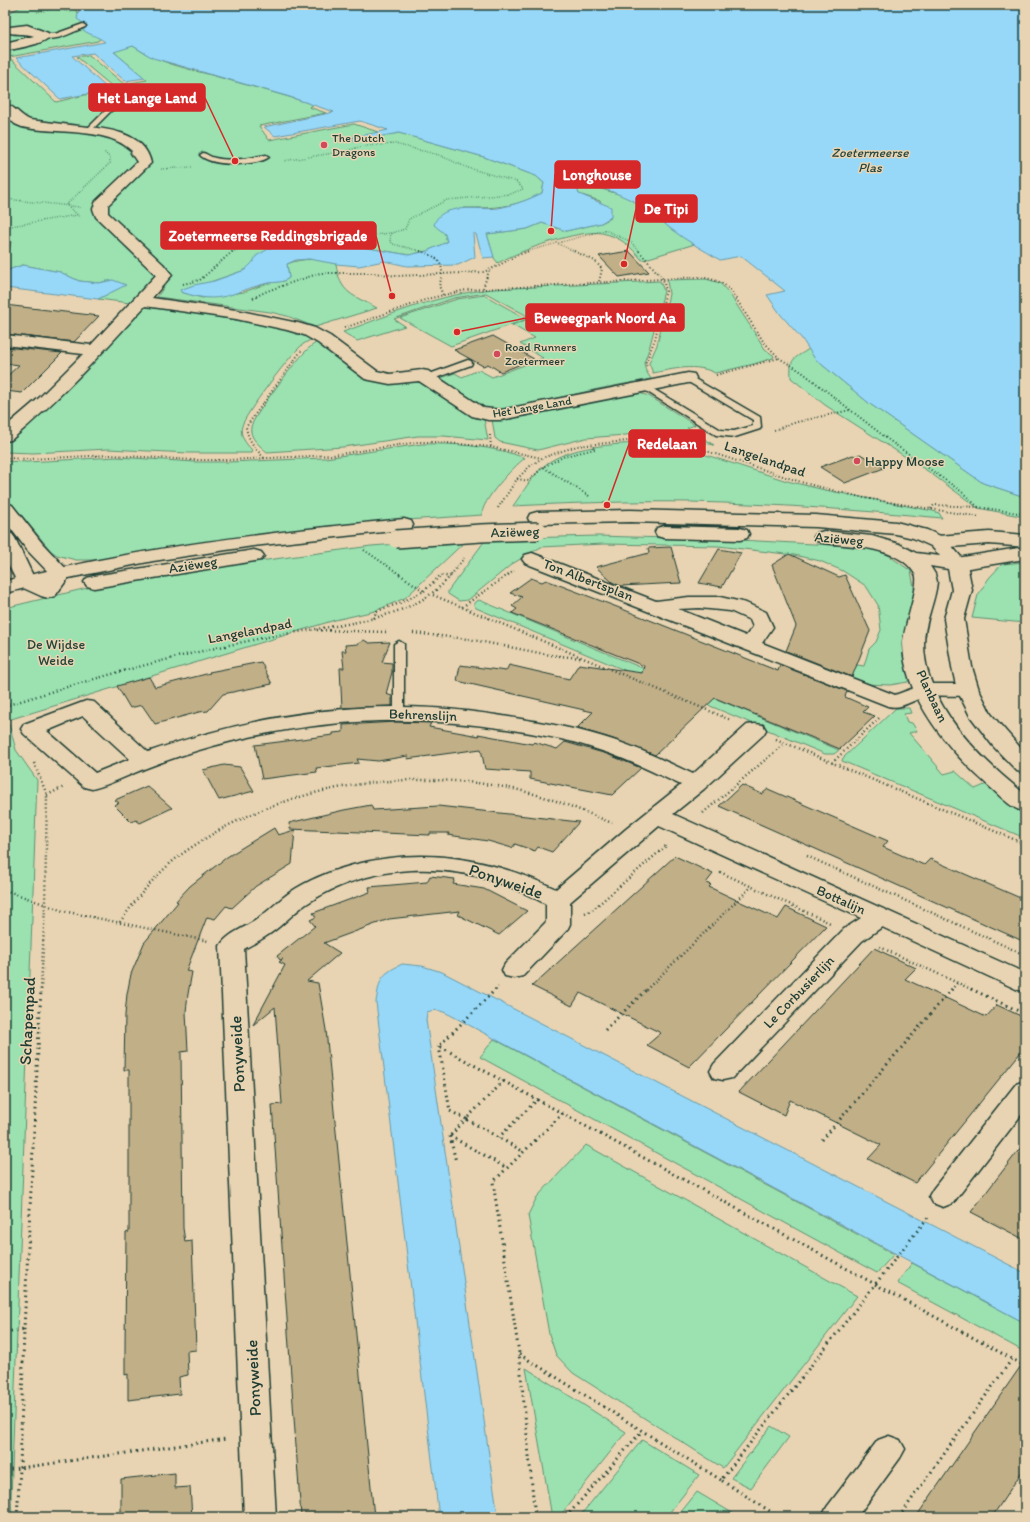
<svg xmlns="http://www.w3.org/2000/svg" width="1030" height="1522" viewBox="0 0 1030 1522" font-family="Itim,sans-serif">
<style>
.green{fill:#9be2b0;stroke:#5d9072}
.water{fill:#97d8f8;stroke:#679aaa}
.building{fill:#c1af88;stroke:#1f3d34}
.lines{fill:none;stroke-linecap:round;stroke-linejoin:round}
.lane-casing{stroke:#1f3d34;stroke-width:3}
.street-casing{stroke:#1f3d34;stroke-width:3}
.secondary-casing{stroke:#1f3d34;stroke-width:3}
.path-far3{stroke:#1f3d34;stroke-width:1.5;stroke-dasharray:0.5 2;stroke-linecap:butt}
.path-far2{stroke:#1f3d34;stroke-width:2;stroke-dasharray:1 2.5;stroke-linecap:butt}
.path-far1{stroke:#1f3d34;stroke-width:2.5;stroke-dasharray:1 3;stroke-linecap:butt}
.path{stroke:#1f3d34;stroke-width:3;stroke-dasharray:1.5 4;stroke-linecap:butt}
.lane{fill:#e8d4b2;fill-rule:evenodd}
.street{fill:#e8d4b2;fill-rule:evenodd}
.secondary{fill:#e8d4b2;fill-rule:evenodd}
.secondary-bridge-casing{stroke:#1f3d34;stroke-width:20;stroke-linecap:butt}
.secondary-bridge{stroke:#e8d4b2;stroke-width:17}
.poi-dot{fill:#d1495b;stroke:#e8d4b2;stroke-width:1.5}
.labels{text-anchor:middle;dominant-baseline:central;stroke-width:3;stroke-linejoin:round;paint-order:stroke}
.far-poi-label{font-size:12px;fill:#1f3d34;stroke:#e8d4b2;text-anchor:start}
.far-street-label{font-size:12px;fill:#1f3d34;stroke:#e8d4b2}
.far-water-label{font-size:13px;font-style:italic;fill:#25453e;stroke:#e8d4b2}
.street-label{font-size:14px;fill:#1f3d34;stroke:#e8d4b2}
.poi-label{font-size:14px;fill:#1f3d34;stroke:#e8d4b2;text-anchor:start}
.park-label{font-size:14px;fill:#25453a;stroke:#e8d4b2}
.near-street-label{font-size:17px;fill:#1f3d34;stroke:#e8d4b2}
.leader{fill:none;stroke:#d62828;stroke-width:1.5}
.callout-dot{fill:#d62828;stroke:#e8d4b2;stroke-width:1.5}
.callout{fill:#d62828;stroke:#d62828;stroke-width:1.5}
.callout-label{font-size:15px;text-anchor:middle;font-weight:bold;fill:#fff}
</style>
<rect width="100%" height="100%" fill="#e8d4b2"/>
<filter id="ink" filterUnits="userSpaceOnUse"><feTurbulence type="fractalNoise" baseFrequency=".025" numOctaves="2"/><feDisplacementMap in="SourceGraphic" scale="8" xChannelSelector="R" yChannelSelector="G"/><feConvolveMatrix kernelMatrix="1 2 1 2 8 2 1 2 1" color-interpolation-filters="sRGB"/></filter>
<g filter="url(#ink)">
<path class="green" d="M24 5H65L74 8 86 24 107 31 98 41 9 57 56 102 114 88 77 57 89 55 124 84 147 80 113 51 133 46C156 62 185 68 211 75 246 85 281 94 315 105L309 107 326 113 259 126 269 140 354 124 387 135 399 133 484 157 536 176 544 183 542 193C513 208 495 208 464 208L445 234 447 242 427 251 409 255 362 247 295 242 253 262 245 270 181 292 202 298 244 292 268 283 284 281 289 278 287 264C304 257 319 259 336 264 340 294 353 295 377 308L315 327 287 316 270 312 157 297 164 287 146 286 130 303 98 299 125 285 107 281 99 283 79 281 60 272 23 265 5 271V255H8L11 242 5 239V15Z
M584 184 622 195 634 201 654 213 671 229 695 244 642 260C630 246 621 237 602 233 580 229 518 251 498 263L494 258 487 234 527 229 542 223 566 231 601 223 611 218 600 201 579 194 576 186Z
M706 279 720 283 729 293 765 349 774 356 773 358 754 364 715 373C696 363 674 369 653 373L649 363 657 345 669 294 667 280Z
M660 281 664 291 649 349 644 363 646 371 651 379 598 389 504 410 490 409 478 406 441 378 455 373 462 377 479 370 492 377 543 358 520 344 535 338 512 325 531 318 486 293 454 298 394 319 405 326 357 341 343 332C392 314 440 294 493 289Z
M484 295 527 319 451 346 400 318 457 299Z
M145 305 290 329 313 339C308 341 302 344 298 349 288 358 245 414 242 426 239 435 246 444 252 450L251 453H189L108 449 33 453 5 452V444L51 405Z
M317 342H318L359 374 423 383C446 391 460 414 484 419L488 440 443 436H418L343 447 267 452C260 446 249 438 251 427 253 416 295 362 305 352 308 348 313 345 317 342Z
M809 349 815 359 870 404 983 483 1025 497V517L978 508 929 472 825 405 791 378C790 358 792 360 809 349Z
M636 392 649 396 695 425 687 428 714 445 679 437 638 434 586 438 538 450 500 442 495 438 492 419Z
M643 443 669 445 697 452 787 481 825 490 933 511 939 513 942 518C859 510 775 504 691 502 632 501 572 503 513 506 523 492 532 476 545 465 569 446 614 444 643 443Z
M422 444C453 443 495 446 525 458 513 467 481 501 482 515L406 520 150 551 96 560H76L57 555 51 551 18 511 5 500V461L27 462 117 457 195 462H228L325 458Z
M471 536 405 598 375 611 335 620 8 720 16 750 37 780 11 1498 12 1517H5V608L87 588 163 574 371 546 412 543Z
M597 536 739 540 850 546 869 548 888 555 911 571 915 593 908 682 890 685 864 684 804 662V657L864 666 869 649 876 642 881 630 878 605 866 586 843 571 820 561 794 555 718 546 604 544 541 547 512 564 468 600 459 601 448 594V591L486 539Z
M1025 562V623L972 618 978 595 989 578 1002 564Z
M479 600 839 750 834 754H825L476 608 474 605V603Z
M896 708H909L911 713 904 714 907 722 912 723 917 731 909 733 944 774 955 771 975 789 987 784 1025 813V838L842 761 843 758Z
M494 1039 894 1254 877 1273 480 1057Z
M586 1145 857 1296 723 1468 573 1373 556 1355 549 1334 528 1215 537 1197Z
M912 1263 1025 1323V1352L897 1283Z
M526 1368 626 1432 559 1517H552Z
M771 1426 789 1437 751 1488 731 1478Z
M642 1440 699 1475 666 1517H579Z
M697 1492 739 1517H677Z"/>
<path class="water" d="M68 5H1025V497L983 483 870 404 815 359 802 339 781 315 767 295 785 291 741 256 720 260C704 250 686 241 671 229 664 224 659 217 653 213 636 201 596 181 576 186L579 194 611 207V217L601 223 566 231 542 223 527 229 487 234 494 257 483 258 476 234H473L475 257 458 265 407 266 384 261 359 266 336 264 309 259 296 260 287 264 289 278C282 283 276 282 268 283 230 292 222 306 181 292L180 290 194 285 214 281 245 270 253 262 256 256 270 248 283 244 295 242 362 247 409 255 427 251 447 242 445 234 434 225C440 201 481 211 498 208 514 205 528 200 542 193L544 183 536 176 484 157 399 133 355 141 350 138 388 130 360 121 275 136 264 127 334 112 290 97 153 58 133 46 114 52 145 78 125 81 93 53 72 56 109 90 60 99 16 58 105 42C98 36 86 34 81 28L83 23 77 19 79 9Z
M23 265 60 272 79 281 99 283 113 280 126 285 98 299 5 288V271Z
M402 964 422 966 442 972 1025 1273V1323L454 1017C444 1012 438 1008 427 1012L426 1020 498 1517H439L376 1002C380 978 380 975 402 964Z"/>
<path class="building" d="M629 251 649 272 619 277 599 256Z
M5 305 99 316 74 342 5 334Z
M493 336 534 359 501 372 488 364 483 366 454 350Z
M5 347 62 353 22 393 5 391V378L19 365 5 363Z
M860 454 884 468 845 483 820 467 853 455 855 456Z
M671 547 681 583 620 586 612 582 596 567 649 553 648 548Z
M719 549 741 553 722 587 699 583Z
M789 554 839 577 845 575 870 631 852 677 786 651 796 626 772 565Z
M531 578 542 582 546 580 617 607 778 671 780 665 847 691 845 697 868 707 863 712 875 716 840 749 715 698 655 755 613 739 577 728 593 712 457 681 460 665 506 671 509 665 569 679 579 664 642 673 644 666 512 613 517 609 512 606 522 597 510 593Z
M364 640 369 643 390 642 382 662 392 663V672L386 694 392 696V706L342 708 340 668H344L342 651H346L345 645 358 644Z
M261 662 272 684 223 694 208 711 199 712 155 724 142 705 130 708 117 686 149 677 155 687 210 673 209 672Z
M396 722 431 723 429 727 479 736 478 734 532 744 534 742 557 749 565 742 607 754 641 768 612 795 530 779V772L485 769 481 749 407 759 408 756 378 761 357 759 359 763 316 768 317 772 262 779 255 745 333 735V733L343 732V725Z
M224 765 240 767 254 791 219 800 203 770Z
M742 785 762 794 768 789 888 841 883 847 924 865 930 859 1025 900V942L719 806Z
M147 786 172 808 140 823 136 820 131 822 114 805 119 803 115 800Z
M371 805 373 810 438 806 579 822 552 852 538 847 535 851 515 844 512 848 488 841 448 835 449 833H430V835L290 829 289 823 344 810Z
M274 828 278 835 295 830 292 864 256 886 232 908 226 906 215 919 207 917 186 971 192 972 188 994 186 1012 188 1051 181 1052 183 1228 185 1242 192 1241 196 1350 187 1351 188 1375 179 1377 180 1394 128 1400V1374L125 1375V1349L126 1233 129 1232V1070H124L125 1015 127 994 131 974 144 943 178 902 176 901 190 886 227 857Z
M675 856 713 874 706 883 711 885 709 887 743 903 778 919 786 907 826 926 689 1067 647 1045 661 1033 580 993 572 1006 532 986Z
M430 876 455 879 453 884 484 889 527 911 499 935 458 915 460 911 389 919 324 943 340 953 307 981 318 983 326 1030 374 1517H301L272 1105 282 1104 275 1007 253 1025 285 965 279 962 283 959 280 960 277 956 315 926 310 920 316 917 313 913 370 892 369 887 427 882Z
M874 948 916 968 905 979 965 1007 986 1017 997 1005 1025 1018V1047L915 1183 868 1159 881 1145 790 1100 784 1115 739 1092Z
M1025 1142V1240L971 1212Z
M1025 1360V1467L992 1517H916Z
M175 1473V1488L190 1487 192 1517H121V1479Z"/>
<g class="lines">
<defs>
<path id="lane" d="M83 24 86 26 85 27C73 32 53 44 41 36L44 34H55Z
M131 90 134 92 126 96V105L112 110 91 131H87V129L108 108 121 103V94Z
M203 153C207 154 210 157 215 158 231 162 250 158 266 155L269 157C258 166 211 167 200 155Z
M468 360 471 361 472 363 471 365 430 380H424L423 378 424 376Z
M688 375 760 417 761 427 760 429 735 437 716 435 638 386 642 383 645 384 721 430 734 431 753 426V420L685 380 684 378Z
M399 641 404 644V713L399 716 394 713V644Z"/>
<path id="street" d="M27 25 48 33 50 36C44 45 16 48 5 51V43L34 36C25 33 18 35 10 33L8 30 10 27Z
M5 104C15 106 20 116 30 120 46 122 62 124 79 126 107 129 144 131 151 163L108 205V213L163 264 172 275 152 298 236 310 298 323 315 328 330 336 377 371 390 374 422 370 428 371 484 408 501 410 688 373 694 374 696 378 694 382 688 383 501 420H488L472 416 419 381 390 384 365 379 318 343 304 335 287 330 236 319 145 306C102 353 60 399 11 440L5 441V427L39 398 83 354 5 345V335L91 345 156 275 96 217 93 209 96 201 137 162 131 153 132 151C106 126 56 135 22 127L15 124 5 115Z
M5 503 12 505 42 543 71 574 55 596 48 598 41 596 19 586 5 558V532L12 534 15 538 34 578 44 583 51 575 28 551 5 521Z
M989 532 1025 535V547L989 544 938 548 931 546 928 542 931 538 938 536Z
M1025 547V559L957 570 950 568 947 564 950 560 957 558Z
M532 553 656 601 689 597H720L746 603 766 612 773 627 762 643 895 695 925 684H968L975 686 979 690 975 694C960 698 944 694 929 696 914 698 903 710 888 706L525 563 522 559 525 555ZM699 608 730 611 750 620 753 627 746 636 678 609Z
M86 701 94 702 148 752C228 724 316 706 401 707 441 707 481 712 521 719 552 724 583 730 613 740 641 749 667 762 693 774L747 725 755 724 763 725 766 730 763 735 704 789 673 814 1025 973V992L1016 989 882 927 862 941 732 1078 723 1080 714 1078 710 1071 714 1064 844 929 861 918 659 826 570 902V924L567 930 523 976 514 978 505 976 502 970 505 964 546 922V904C529 895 511 886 493 881 432 861 365 868 311 901 297 909 287 921 275 930 266 937 255 943 244 949L276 1517H244L220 946C228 932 249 927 261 916 271 909 279 900 289 893 308 880 331 871 353 865 425 846 489 858 556 889L626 829 681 785C653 772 626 758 596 749 567 739 537 734 507 729 406 714 312 719 213 746 191 752 170 759 149 767 130 774 112 784 92 789L84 787 24 734 21 729 24 724ZM83 716 130 759 95 773 47 731Z
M1025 1081V1110L953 1203 943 1207 933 1203 929 1196 933 1189 1016 1084Z
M889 1436 900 1440 905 1449 900 1458 857 1517H822L827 1507 878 1440Z"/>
<path id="secondary" d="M630 510 816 515 896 522 927 530 945 538 967 564 972 590 964 619 972 667 979 690 991 714 1025 753V773L1017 771 993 746 970 716 957 690 952 667 944 619 952 590 948 569 930 566 935 574 937 582C935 603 924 622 924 644 924 704 981 760 1025 794V812C1012 809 1001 797 991 788 952 754 904 699 903 644 903 628 921 583 915 574 900 547 851 546 824 543L817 541 814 537 817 533 824 531 872 536 899 544 916 553 940 556 931 546 913 538 896 534 816 527 630 522 537 524 530 522 528 518 530 514 537 512Z
M404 519 411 521 413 525 411 529 253 546 153 561 54 581 5 593V581C136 548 269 532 404 519Z
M664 526 740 528 747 530 749 534 747 538 740 540 664 538 657 536 655 532 657 528Z
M254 550 261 552 264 556 261 560 94 588 87 586 84 582 87 578 94 576Z"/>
</defs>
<use href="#lane" class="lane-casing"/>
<use href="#street" class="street-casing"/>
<use href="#secondary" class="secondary-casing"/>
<path class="path-far3" d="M37 12 54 9 71 12
M161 169 192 167
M5 199 80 207
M79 216 66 205 110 163V158L104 152
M5 227 77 215
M391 233 390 241 393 244 424 252
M556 243 576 252
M232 252 261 239 288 234 330 240 391 233 405 229 409 219 447 200 510 194 523 189 517 182 468 168 439 155 395 144 363 146 346 151 283 161
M525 252 605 230 631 242 640 252"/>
<path class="path-far2" d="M420 251C441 257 446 266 439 286L443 295
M574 251 595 261 602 269 599 282
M639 251 663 279 666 291 655 339 646 362 647 368
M183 284 200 280 233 251
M483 288 489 271
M253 298 267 291 320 273H374L397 276 483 272C499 267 512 256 529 251
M344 328 431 298 466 290 698 277C712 279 721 280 731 291L763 341 779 358 802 372 890 441 962 492 978 507
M716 375 779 358
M774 430 797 422 850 410
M490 435 491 447
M5 458 28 459 111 455 193 460H227L333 455 418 442H436L491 447 541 458
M264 458C255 448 248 440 246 427L301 351
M517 479 529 481 543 467
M589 496 543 467 565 456 595 449 591 445
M498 508 517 479 529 467 542 458 577 446 637 440 682 443 804 483 864 498 980 517
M931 509 934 505 978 507 1025 514
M364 550 401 575
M451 575 464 558
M508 575 514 571"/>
<path class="path-far1" d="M424 591 441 575 450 577
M433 595 731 720
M462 607 509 574
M373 618 377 611 400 603 424 591 399 574
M317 630 386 632
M413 633 468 639 550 655 580 658
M5 706C87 680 169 657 253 640 302 629 356 627 403 609 423 601 439 590 452 574
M776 739 1025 844
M34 763 47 795 45 905 41 990
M832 763 879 718
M47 795 64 787
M703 813 785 743
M807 856 1025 955
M720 872 830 923
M5 890 63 911 208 941
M585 913 591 911 667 845
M120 922C137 898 155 875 178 857 188 849 200 842 211 835 299 783 409 769 509 788 545 795 578 809 612 823
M880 947 973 990
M495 990 498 987
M646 990 751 887
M951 990 958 982"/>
<path class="path" d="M496 989 439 1046 1025 1366
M971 989 1025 1014
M605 1030 647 989
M439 1046 450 1111 466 1119 450 1136
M504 1081 466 1119 524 1152
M450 1136 507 1168
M450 1136 456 1162
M498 1138 538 1099
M822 1140 952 989
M5 1332 24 1329
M519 1354 721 1480
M5 1470 226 1439
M17 1517 20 1469 24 1329 41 989
M535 1517 519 1353 493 1182 563 1113
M566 1517 642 1431
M770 1517 773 1513
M779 1517 721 1480 929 1216
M899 1517 1012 1359"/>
<use href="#lane" class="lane"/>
<use href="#street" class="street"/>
<use href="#secondary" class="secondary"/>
<defs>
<path id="secondary-bridge" d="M396 539 481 533 539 531"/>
</defs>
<use href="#secondary-bridge" class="secondary-bridge-casing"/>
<use href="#secondary-bridge" class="secondary-bridge"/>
</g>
</g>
<g class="poi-dot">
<circle cx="324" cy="145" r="4"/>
<circle cx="497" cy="354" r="4"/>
<circle cx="857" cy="461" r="4"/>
</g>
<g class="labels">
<g class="far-poi-label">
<text x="332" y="138">The Dutch<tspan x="332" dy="14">Dragons</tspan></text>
<text x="505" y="347">Road Runners<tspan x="505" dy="14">Zoetermeer</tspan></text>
</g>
<g class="far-street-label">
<text transform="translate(532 407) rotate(-10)">Het Lange Land</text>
</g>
<g class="far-water-label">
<text x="870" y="152">Zoetermeerse<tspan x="870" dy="15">Plas</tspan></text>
</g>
<g class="street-label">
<text transform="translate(765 459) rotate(19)">Langelandpad</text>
<text transform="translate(515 532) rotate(-2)">Aziëweg</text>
<text transform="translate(839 539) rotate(5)">Aziëweg</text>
<text transform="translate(193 565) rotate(-9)">Aziëweg</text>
<text transform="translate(588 580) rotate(21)">Ton Albertsplan</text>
<text transform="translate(250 631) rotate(-11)">Langelandpad</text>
<text transform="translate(932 696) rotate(65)">Planbaan</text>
<text transform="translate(423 715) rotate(2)">Behrenslijn</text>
<text transform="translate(841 900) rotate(24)">Bottalijn</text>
<text transform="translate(799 992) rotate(-46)">Le Corbusierlijn</text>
</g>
<g class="poi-label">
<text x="865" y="461">Happy Moose</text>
</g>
<g class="park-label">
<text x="56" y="644">De Wijdse<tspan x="56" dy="16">Weide</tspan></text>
</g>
<g class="near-street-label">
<text transform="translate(506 881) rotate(19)">Ponyweide</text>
<text transform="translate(27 1021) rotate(-87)">Schapenpad</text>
<text transform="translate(237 1054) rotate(-93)">Ponyweide</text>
<text transform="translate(253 1378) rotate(-93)">Ponyweide</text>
</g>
</g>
<path class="leader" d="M235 161L205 98M551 231L555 174M624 264L636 209M392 296L376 236M457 332L526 318M607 505L629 444"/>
<g class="callout-dot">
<circle cx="235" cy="161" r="4"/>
<circle cx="551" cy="231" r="4"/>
<circle cx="624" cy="264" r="4"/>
<circle cx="392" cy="296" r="4"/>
<circle cx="457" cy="332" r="4"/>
<circle cx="607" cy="505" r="4"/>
</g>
<g class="callout">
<rect x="89" y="84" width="116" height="27" rx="4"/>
<rect x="555" y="161" width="85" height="27" rx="4"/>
<rect x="636" y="195" width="61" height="27" rx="4"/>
<rect x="161" y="222" width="215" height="27" rx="4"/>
<rect x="526" y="304" width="158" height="27" rx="4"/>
<rect x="629" y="430" width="76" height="27" rx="4"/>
</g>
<g class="callout-label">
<text x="147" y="103">Het Lange Land</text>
<text x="597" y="180">Longhouse</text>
<text x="666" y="214">De Tipi</text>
<text x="268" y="241">Zoetermeerse Reddingsbrigade</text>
<text x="605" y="323">Beweegpark Noord Aa</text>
<text x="667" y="449">Redelaan</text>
</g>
<rect width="1030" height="1522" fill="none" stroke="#e8d4b2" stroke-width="20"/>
<rect x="10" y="10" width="1010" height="1502" fill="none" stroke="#1f3d34" stroke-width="1.5" filter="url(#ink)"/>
</svg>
